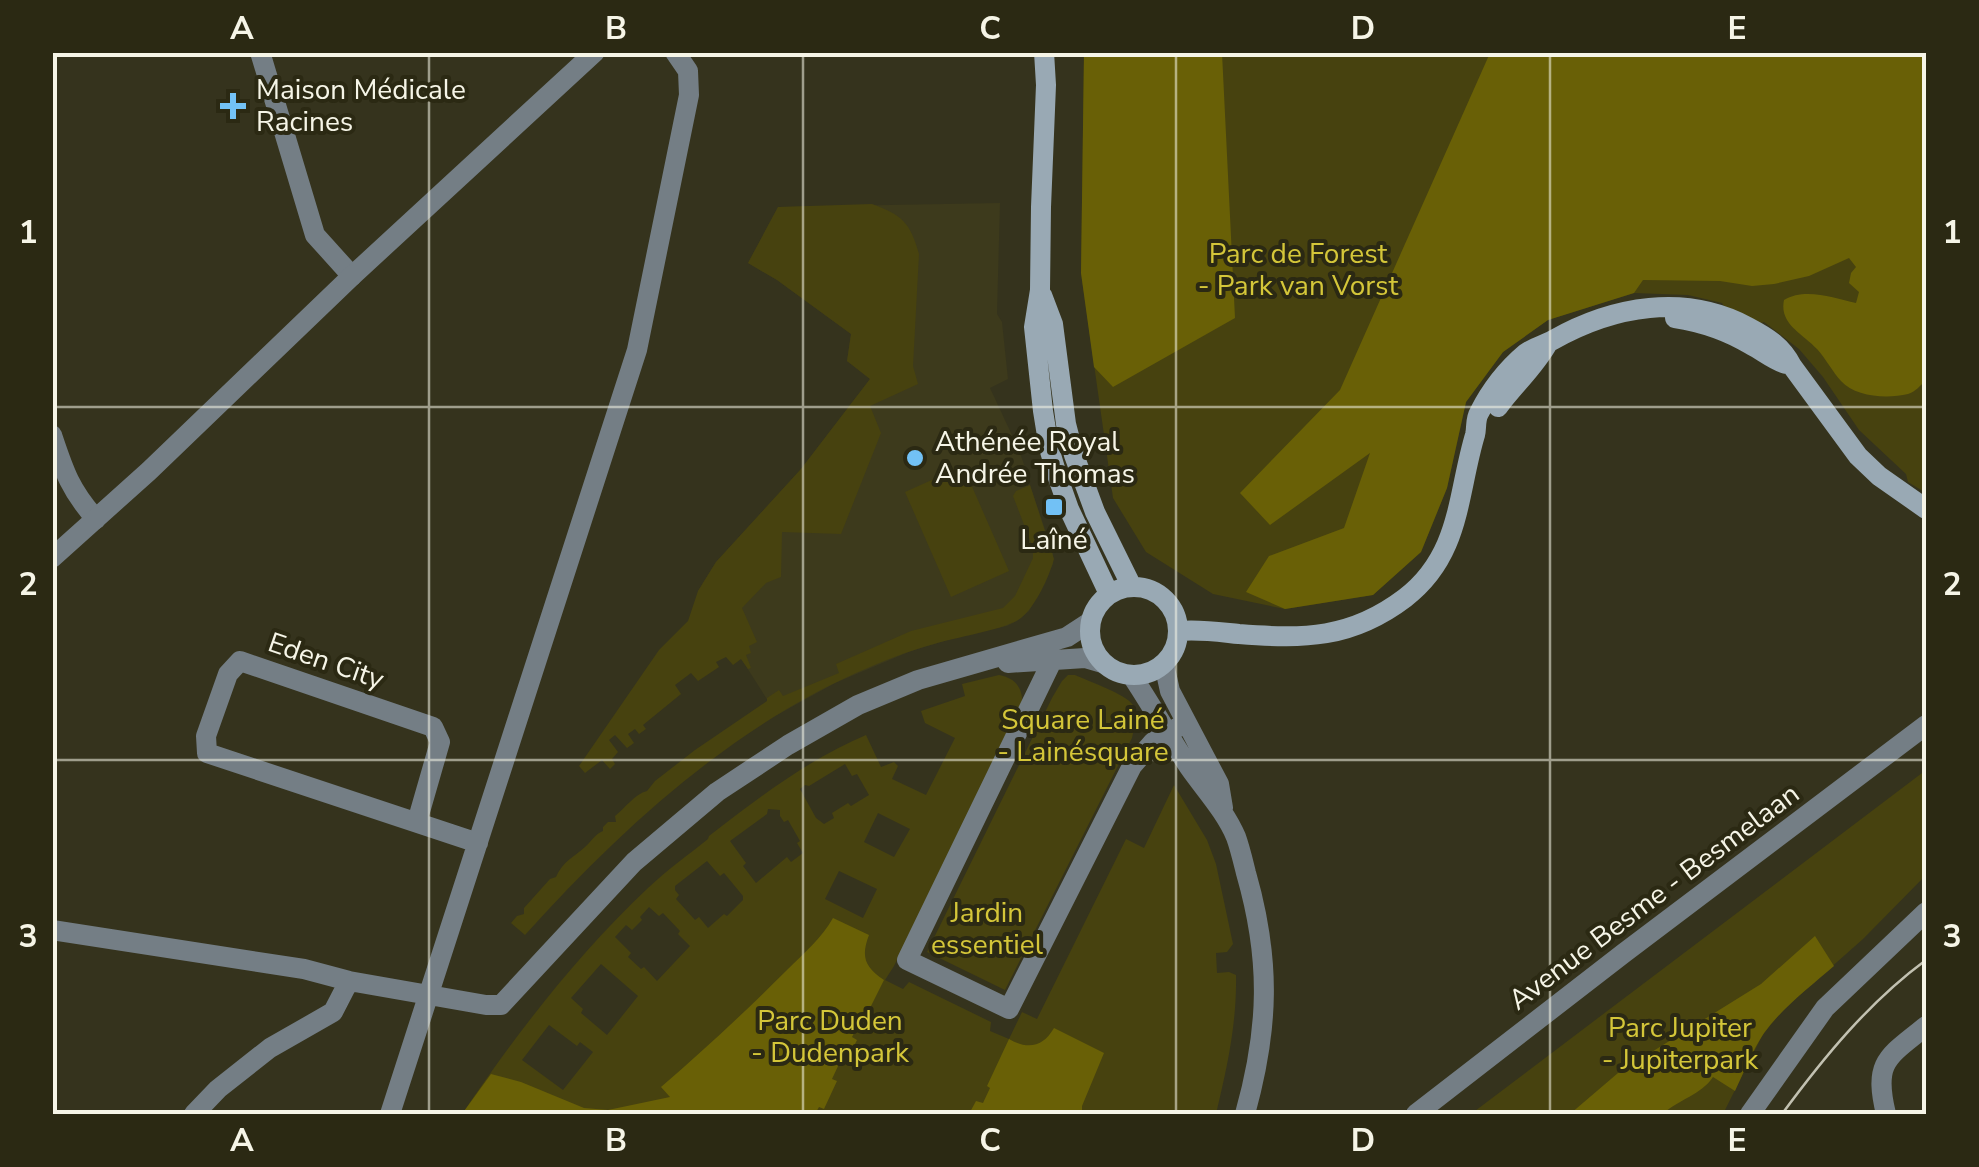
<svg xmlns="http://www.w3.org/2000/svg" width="1979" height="1167" viewBox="0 0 1979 1167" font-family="'Nunito Sans',sans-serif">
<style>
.built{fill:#3d3a1c}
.green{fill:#47420f;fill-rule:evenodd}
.forest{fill:#696006}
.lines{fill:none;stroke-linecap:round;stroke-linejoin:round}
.minor{stroke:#747e85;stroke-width:20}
.tertiary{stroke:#747e85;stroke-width:20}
.secondary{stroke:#99a9b4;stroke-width:20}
.tram{stroke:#c2c1b1;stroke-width:2.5}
.grid{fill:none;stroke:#f6f5e7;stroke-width:2.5;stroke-opacity:0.55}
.poi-dot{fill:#72c1f5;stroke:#2b2913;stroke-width:4}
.labels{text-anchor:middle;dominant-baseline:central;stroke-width:8;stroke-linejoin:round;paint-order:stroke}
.poi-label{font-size:28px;fill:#f6f5e7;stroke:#2b2913;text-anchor:start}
.park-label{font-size:28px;fill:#d4c639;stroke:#2b2913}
.street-label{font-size:28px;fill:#f6f5e7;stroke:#2b2913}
.neatline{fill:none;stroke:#f6f5e7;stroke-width:4}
.grid-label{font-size:32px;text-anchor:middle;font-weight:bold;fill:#f6f5e7}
</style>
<rect width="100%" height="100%" fill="#35331d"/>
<path class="built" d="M1000 203 997 314 1002 322 1008 379 990 388 1018 448 1025 467 1021 470 1027 486 1030 485 1053 553V564L1029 611 1017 621 1007 626 971 633 911 651 835 683 777 715 698 591 716 562 801 469 870 379 847 361 851 334 777 280 748 263 778 207Z"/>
<path class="green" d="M1084 53H1926V493L1908 482 1906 474 1859 430 1823 377 1799 349 1764 322C1751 326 1729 315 1722 303L1688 295 1634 293 1548 320 1503 352 1466 402 1447 488 1421 552 1373 595 1285 609 1213 594 1146 552 1113 498 1081 273Z
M872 204C902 215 910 222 919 254L913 366 918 384 870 406 881 433 841 534 782 532 781 577 766 583 742 608 757 642 749 646 751 653 746 655 751 668 748 669 741 659 733 665 726 657 716 662 719 667 698 681 691 673 675 685 681 694 643 725 646 729 639 734 635 729 628 734 634 743 627 748 615 735 609 740 618 752 612 759 615 764 610 769 602 760 585 773 579 766 659 650 688 621 698 591 716 562 801 469 870 379 847 361 851 334 777 280 748 263 778 207Z
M963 466 1009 571 951 597 905 492Z
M1030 485 1054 559C1049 577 1036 606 1021 618 1005 630 956 637 934 644 908 651 881 662 856 673 727 731 619 831 525 935L511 923 517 916 524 914V908L550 879 556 877C563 861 574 857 585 847 592 841 594 835 603 831V827L608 822H616L615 816C625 808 635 794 647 791L655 781 695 750 767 701V698L779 690 783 696 839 673 836 664 911 631 1003 608 1015 596 1033 558V548L1013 496 1016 491Z
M999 675C1016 678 1024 689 1022 707L894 966 885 980 903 989 909 982 991 1022 990 1031 1009 1039 1022 1012 1037 1019 1126 839 1144 848 1174 785 1207 840 1216 864 1233 944 1227 952 1216 953 1217 973 1229 972 1236 975C1237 1023 1227 1068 1216 1114H462C517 1033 576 956 648 888 667 870 688 855 708 839L709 836C758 798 809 759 866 735L881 767 894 762 898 766 892 779 926 795 955 738 925 723 921 711 965 696 962 684ZM845 764 852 776 857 774 869 795 851 806 848 803 832 813 834 818 824 824 816 818 800 789 805 785 809 786ZM768 809 780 810V816L784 822 788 820 800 841 797 843 803 853 791 862 787 857 756 883 743 866 746 863 730 841 767 814ZM878 813 910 829 894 857 864 842ZM707 861 720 876 724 873 743 896V900L727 916 724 914 708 928 699 917 695 920 676 899 679 895 675 890V886ZM839 871 877 889 863 918 825 899ZM649 907 659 916 663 913 680 931 678 934 690 946 657 981 644 967 641 969 628 957 631 953 615 937 626 925 632 930 642 920 640 917ZM601 964 638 996 607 1035 581 1013 583 1009 571 998ZM549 1025 577 1046 580 1042 593 1052 563 1090 522 1060Z
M1068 675H1075C1088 681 1126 694 1133 705 1138 715 1134 728 1132 738L1005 990 927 952 1052 698 1062 681Z
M1926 770V875L1863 939 1784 1009 1772 1023 1762 1036 1723 1114H1471Z"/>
<path class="forest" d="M1084 53H1222L1235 318 1113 387 1094 367 1081 273Z
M1490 53H1926V380C1921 385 1915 392 1908 394 1887 399 1855 397 1841 381 1832 371 1826 359 1817 349 1802 333 1779 324 1784 300 1805 287 1834 298 1856 303L1859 292 1849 283 1851 273 1856 267 1849 258 1809 276 1774 284 1752 286 1720 281 1643 280 1634 293 1548 320 1503 352 1466 402 1447 488 1421 552 1373 595 1285 609 1246 592 1269 556 1344 528 1370 453 1270 525 1240 493 1340 390Z
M833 918 869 935C861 956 864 967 884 980L862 1024 859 1023 852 1037 857 1040 844 1066 839 1064 832 1079 837 1081 824 1109 819 1107 815 1114H462L491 1074 521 1082 584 1108 608 1110 670 1097 661 1087C704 1050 746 1011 787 970 803 954 822 938 833 918Z
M1815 936 1834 966C1810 987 1783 1007 1764 1033 1752 1051 1744 1072 1735 1091L1713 1077C1701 1095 1679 1099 1663 1114H1570L1618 1073 1761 984Z
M1054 1028 1104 1053 1082 1106V1114H969L976 1101 983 1103 990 1088 987 1086 1009 1039C1028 1050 1043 1047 1054 1028Z"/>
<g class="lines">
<path class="minor" d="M260 52 315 235 352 276
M52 435C64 471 70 490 96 519
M1052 661 907 960 1009 1009 1132 766 1153 742 1185 723
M1008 663 1085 658 1102 663
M1164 664 1170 691 1219 784 1223 808
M1132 676C1152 706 1169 737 1189 767 1205 790 1225 811 1236 837 1240 848 1243 861 1246 873 1271 960 1269 1028 1245 1114
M417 822 440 742 433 727 240 661 228 674 206 736 207 753 478 843
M52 930 304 969 349 981 486 1005H501L634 862 717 792 788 745 858 705 918 680 1067 637 1090 622
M194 1114 218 1089 270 1048 333 1012 349 981
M390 1114 637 350 689 95 688 71 675 52
M1416 1114 1624 953 1926 725
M1750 1114 1825 1008 1926 912
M1886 1114C1873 1061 1888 1057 1926 1026"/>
<path class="tertiary" d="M52 558 149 471 352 276 595 52"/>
<path class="secondary" d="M1044 52 1046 85 1041 207 1040 290 1034 327 1043 411 1049 448 1057 475 1069 509 1109 594
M1042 295 1053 324 1066 424 1074 455 1095 512 1132 587
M1675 318C1701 322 1728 331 1751 345 1763 351 1773 360 1786 364
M1498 407C1514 385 1535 367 1548 343
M1090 631a44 44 0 1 1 88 0a44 44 0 1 1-88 0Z
M1179 631C1199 629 1219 632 1239 634 1304 639 1351 639 1405 598 1461 555 1457 495 1475 435 1477 427 1475 420 1479 413 1490 391 1507 369 1526 353 1534 347 1544 345 1553 340 1613 306 1685 293 1748 327 1767 337 1782 346 1792 366L1858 456 1879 476 1926 509"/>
<path class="tram" d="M1782 1114C1824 1057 1869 1002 1926 960"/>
</g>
<path class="grid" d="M429 52V1114M803 52V1114M1176 52V1114M1550 52V1114M52 407H1926M52 760H1926"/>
<g class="poi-dot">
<path d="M228 91h10v10h10v10h-10v10h-10v-10h-10v-10h10z"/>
<circle cx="915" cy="458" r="10"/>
<rect x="1044" y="497" width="20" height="20" rx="5"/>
</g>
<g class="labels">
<g class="poi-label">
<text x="256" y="90">Maison Médicale<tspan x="256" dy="32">Racines</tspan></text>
<text x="935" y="442">Athénée Royal<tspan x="935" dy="32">Andrée Thomas</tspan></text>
<text x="1054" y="540" text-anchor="middle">Laîné</text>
</g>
<g class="park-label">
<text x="1298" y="254">Parc de Forest<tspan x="1298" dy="32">- Park van Vorst</tspan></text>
<text x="1083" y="720">Square Lainé<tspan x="1083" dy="32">- Lainésquare</tspan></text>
<text x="987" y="913">Jardin<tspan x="987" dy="32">essentiel</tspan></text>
<text x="830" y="1021">Parc Duden<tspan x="830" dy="32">- Dudenpark</tspan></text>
<text x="1680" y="1028">Parc Jupiter<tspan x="1680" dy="32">- Jupiterpark</tspan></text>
</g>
<g class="street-label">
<text transform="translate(326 661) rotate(19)">Eden City</text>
<text transform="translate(1654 897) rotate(-37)">Avenue Besme - Besmelaan</text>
</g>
</g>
<rect width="1979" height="1167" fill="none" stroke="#2b2913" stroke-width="110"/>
<rect x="55" y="55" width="1869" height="1057" class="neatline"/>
<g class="grid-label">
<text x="242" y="39">A</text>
<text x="616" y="39">B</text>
<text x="990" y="39">C</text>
<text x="1363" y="39">D</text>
<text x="1737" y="39">E</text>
<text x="28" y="243">1</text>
<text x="1952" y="243">1</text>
<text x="28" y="595">2</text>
<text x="1952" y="595">2</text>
<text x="28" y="947">3</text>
<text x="1952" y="947">3</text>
<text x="242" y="1151">A</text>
<text x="616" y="1151">B</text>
<text x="990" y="1151">C</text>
<text x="1363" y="1151">D</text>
<text x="1737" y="1151">E</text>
</g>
</svg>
